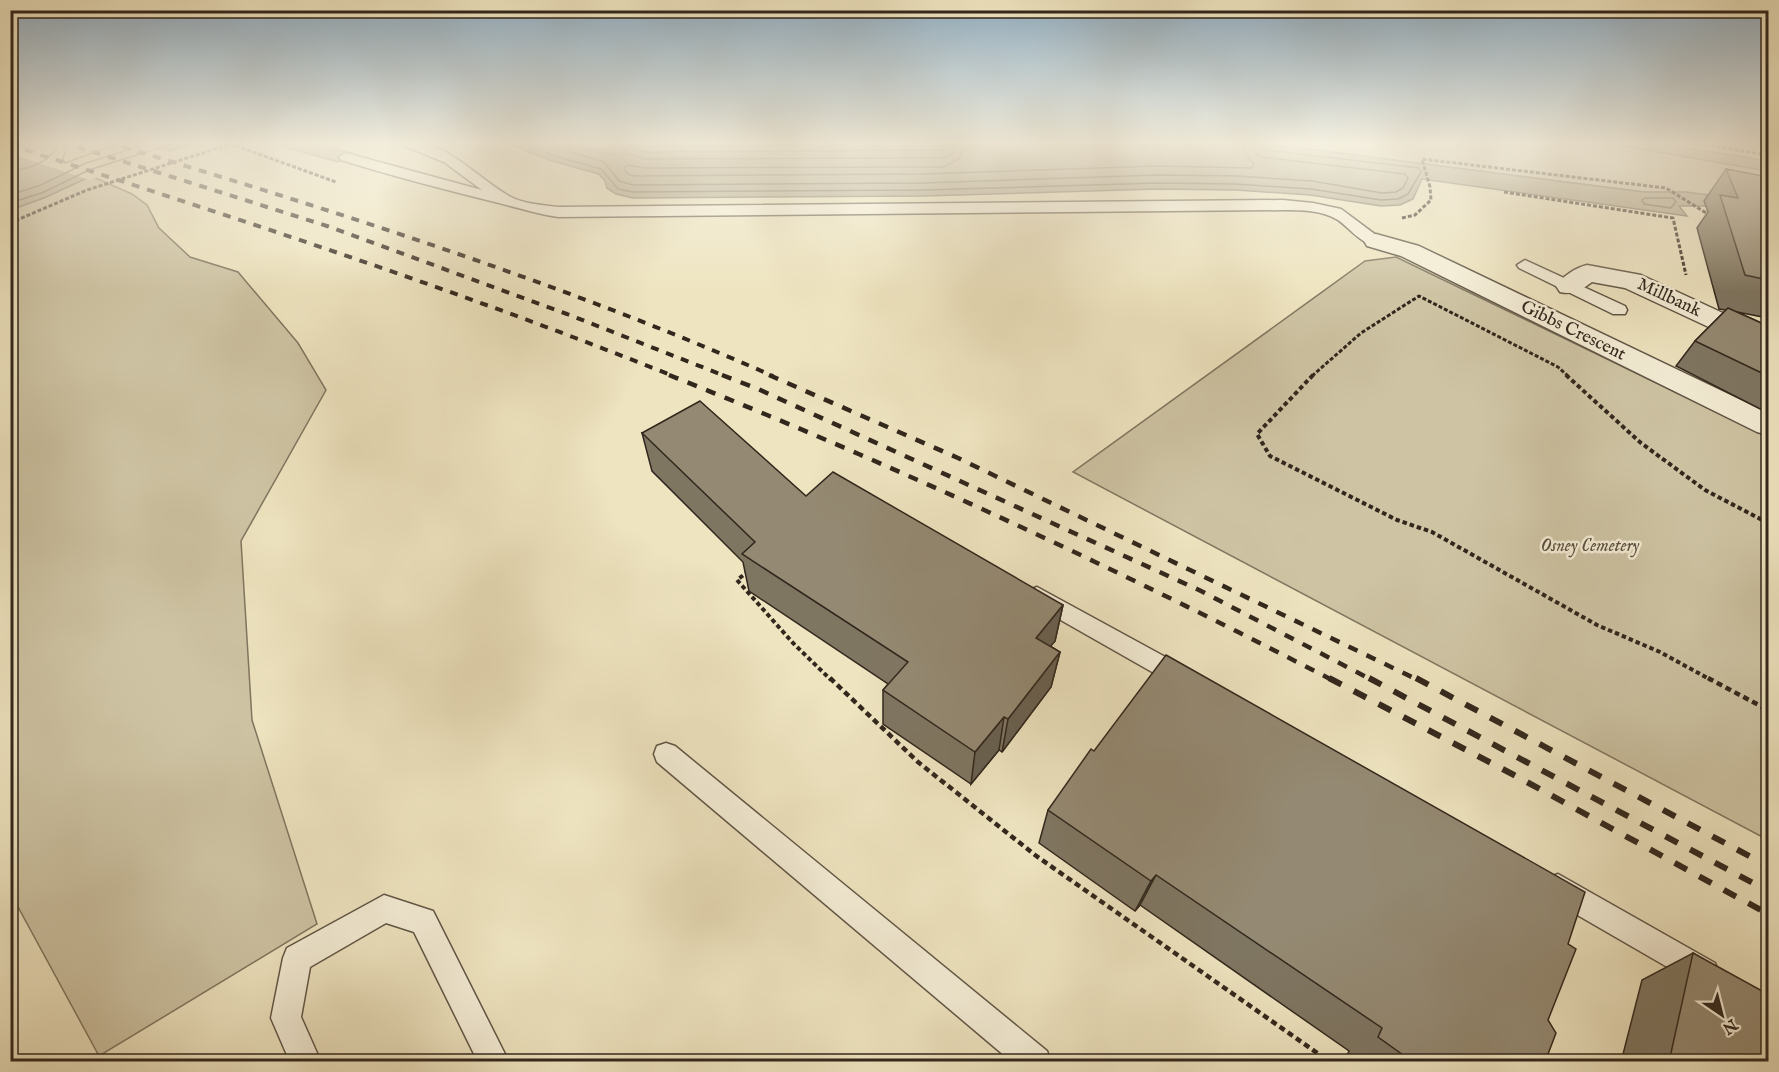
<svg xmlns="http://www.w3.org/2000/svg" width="1779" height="1072" viewBox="0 0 1779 1072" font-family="'IM FELL English',serif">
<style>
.green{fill:#cec4a4;stroke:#807660;stroke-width:1.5}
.water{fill:#aea489;stroke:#7c725e;stroke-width:1.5}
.pier{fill:#eee4c0}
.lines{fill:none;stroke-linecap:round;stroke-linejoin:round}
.shore{stroke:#706653;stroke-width:1.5}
.lane-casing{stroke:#615646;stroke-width:3}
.street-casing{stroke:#615646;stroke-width:3}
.path-far2{stroke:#32271d;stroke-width:3;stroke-dasharray:4 2;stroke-linecap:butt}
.path-far1{stroke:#32271d;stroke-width:4;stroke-dasharray:4.5 3;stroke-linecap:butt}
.path{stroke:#32271d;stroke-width:4.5;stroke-dasharray:6 4;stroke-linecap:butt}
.lane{fill:#f4edd6;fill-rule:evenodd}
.street{fill:#f4edd6;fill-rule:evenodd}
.rail-far2{stroke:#32271d;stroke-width:4;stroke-dasharray:8 8;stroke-linecap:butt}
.rail-far1{stroke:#32271d;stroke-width:4.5;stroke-dasharray:10 10;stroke-linecap:butt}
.rail{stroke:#32271d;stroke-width:6;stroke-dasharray:14 14;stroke-linecap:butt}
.wall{fill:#7f7662;stroke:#32271d;stroke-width:1.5}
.shaded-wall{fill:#686050;stroke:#32271d;stroke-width:1.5}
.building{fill:#948972;stroke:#32271d;stroke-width:1.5}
.labels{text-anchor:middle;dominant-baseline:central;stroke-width:5;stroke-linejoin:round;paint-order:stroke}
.street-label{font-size:18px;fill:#32271d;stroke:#f4edd6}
.park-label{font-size:18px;font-style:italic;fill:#594e3f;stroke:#f4edd6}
</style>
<rect width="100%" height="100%" fill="#eee4c0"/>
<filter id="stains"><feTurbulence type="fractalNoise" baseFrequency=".00333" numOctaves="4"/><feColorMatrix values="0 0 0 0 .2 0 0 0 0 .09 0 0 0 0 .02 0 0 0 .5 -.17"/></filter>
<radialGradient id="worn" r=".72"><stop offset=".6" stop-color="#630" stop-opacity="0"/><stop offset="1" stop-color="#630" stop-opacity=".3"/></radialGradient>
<path class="green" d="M612 142H1554L1630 147 1768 171V206C1727 197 1687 192 1644 192L1276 145 645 146Z
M91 176 132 194 147 205 159 228 190 257 238 272 298 343 326 390 241 541 252 720 317 924 99 1056 11 894 10 210 46 197Z
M1396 257 1768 437V840L1073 472 1365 261Z"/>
<path class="water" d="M52 142H197L91 176 46 197 11 210 10 158Z
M267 142H312L352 153 338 162Z
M503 142H612L645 146 1276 145 1644 192H1686L1732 198 1729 206H1679L1687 216 1422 179 1413 199 1400 205 1381 206 1310 195 1236 190 1158 189 925 196 633 198 616 194 607 188 605 181 599 174 552 161Z
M1554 142H1652L1768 161V171L1630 147Z"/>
<path class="pier" d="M44 142H136L173 153 89 180 12 154Z"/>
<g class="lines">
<path class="shore" d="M68 142 63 159 65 163 124 142
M519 142 554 156 601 169 618 189 633 192 924 190 1158 183 1236 184 1311 189 1381 200 1398 199 1408 194 1421 172 1419 168 1265 150 1260 147 1259 142
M539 142 604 162 619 181 633 185 924 183 1158 175 1236 176 1312 181 1382 193 1396 192 1403 188 1408 178 1405 174 1262 157 1254 152 1252 142
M565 142 611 155 614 152 612 142
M621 142 626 153 645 159 943 158 953 153 957 142
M629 142 632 149 645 152 942 150 948 147 949 142
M966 142 959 159 943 167 645 168 627 165 624 168 627 174 634 176 924 174 1158 166 1252 168 1254 164 1245 153 1243 142
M10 171C28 169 53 162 59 142
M10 195 41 185 86 163 153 142
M1645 198H1673L1676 202 1671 208 1644 204 1642 200Z
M10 203 44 192 89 170 178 142"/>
<defs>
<path id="lane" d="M400 142C444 137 474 176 509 196 523 204 542 205 558 207L1283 200 1313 203 1341 209 1384 241 1382 244C1364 249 1351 229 1338 220 1322 210 1301 210 1283 210L558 217C537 214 519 208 499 203 446 190 393 176 341 160L339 157 346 153 482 190 444 162 402 145Z
M1525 260 1625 306 1627 310 1625 314H1613L1519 268 1517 265Z
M1037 587 1191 671 1195 678 1191 685 1183 688 1175 685 1029 602 1026 596 1029 590Z
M666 743 675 746 1047 1051 1051 1062H1012L657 762 654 754 657 746Z
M1558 874 1715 963 1719 973 1715 983 1705 987 1695 983 1548 898 1544 888 1548 878Z
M384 895 433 911 509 1062H478L414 932 386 923 310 967 301 1017 321 1062H290L271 1018 283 958 287 948Z"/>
<path id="street" d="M1376 234 1419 246 1768 413V435L1757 432 1401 256 1367 246 1364 241 1367 236Z
M1587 265 1641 275 1768 334V353L1758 350 1625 288 1592 282C1581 290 1574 295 1560 292L1556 286C1563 276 1575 268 1587 265Z"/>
</defs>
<use href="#lane" class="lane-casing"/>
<use href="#street" class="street-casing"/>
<path class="path-far2" d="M1687 142 1768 155
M10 150 37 142
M1504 192 1673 218 1686 275
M1402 218 1415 215 1431 200 1430 187 1422 159 1666 188 1711 216
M10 223 87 190 231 144 336 182
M1312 376 1361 333 1419 296 1558 367 1568 376"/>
<path class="path-far1" d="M1313 375 1257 434 1270 456 1397 520 1432 532 1597 625 1660 652 1711 680
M1566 375 1641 443 1705 490 1768 523
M749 571 737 580 793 643 831 680"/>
<path class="path" d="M830 678 918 762 1035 855 1330 1062
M1708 678 1768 710"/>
<use href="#lane" class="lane"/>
<use href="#street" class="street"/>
<path class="rail-far2" d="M62 142 327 226 567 314 725 376
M107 142C332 210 557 281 773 376
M10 145C233 217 456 289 673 376"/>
<path class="rail-far1" d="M669 375C895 465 1116 568 1332 680
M722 375 758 389 1199 590 1372 680
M769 375 958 458 1418 680"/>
<path class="rail" d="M1329 678 1514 775 1768 914
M1369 678 1768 891
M1416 678 1768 866"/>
</g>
<path class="wall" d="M1726 169 1768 177V318L1737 312 1768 326V413L1676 366 1695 341 1726 310 1719 309 1697 228 1708 212 1704 201Z
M642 433 806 496 1063 605 1055 641 1050 646 1060 652 1051 687 1002 752 999 750 971 784 883 724V690L888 684 749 591 743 562 652 471Z
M1094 751 1568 944 1548 1020 1545 1062H1348L1345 1059 1349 1051 1140 905 1135 911 1039 843 1048 810Z
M1693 953 1765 997 1768 1062H1621L1642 980Z"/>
<path class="shaded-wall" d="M1063 605 1055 641 1029 673 1036 638Z
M1060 652 1051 687 1002 752 1008 719Z
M1004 717 999 750 971 784 975 752Z
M1156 875 1140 905 1135 911 1151 881Z"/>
<path class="building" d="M1726 169 1768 177V280L1745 275 1720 195 1738 198Z
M1728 308 1768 326V376L1695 341Z
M700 401 806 496 833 472 1063 605 1036 638 1060 652 1008 719 1004 717 975 752 883 690 908 662 742 554 755 542 642 433Z
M1166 655 1585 892 1568 944 1576 949 1548 1020 1556 1033 1545 1062H1413L1378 1037 1382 1028 1156 875 1151 881 1048 810 1091 749 1094 751Z
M1693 953 1764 992 1765 997 1768 998V1062H1669Z"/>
<linearGradient id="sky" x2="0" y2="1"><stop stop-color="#91aec2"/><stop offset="0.49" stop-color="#f7f3e3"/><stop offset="1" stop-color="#f7f3e3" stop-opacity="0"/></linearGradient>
<rect width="1779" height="292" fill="url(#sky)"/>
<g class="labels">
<g class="street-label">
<text transform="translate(1669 298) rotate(25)">Millbank</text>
<text transform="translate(1573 331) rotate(26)">Gibbs Crescent</text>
</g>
<g class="park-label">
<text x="1590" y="546">Osney Cemetery</text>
</g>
</g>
<rect width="1779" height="1072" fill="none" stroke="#eee4c0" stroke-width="36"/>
<rect x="12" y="12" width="1755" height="1048" fill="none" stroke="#32271d" stroke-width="3"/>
<rect x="18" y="18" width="1743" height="1036" fill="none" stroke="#32271d" stroke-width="1.5"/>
<g transform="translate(1722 1015) rotate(145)" stroke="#f4edd6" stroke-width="4.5" paint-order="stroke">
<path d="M0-4.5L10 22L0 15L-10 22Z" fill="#32271d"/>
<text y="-9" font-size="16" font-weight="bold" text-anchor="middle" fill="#32271d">N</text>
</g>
<rect width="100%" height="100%" filter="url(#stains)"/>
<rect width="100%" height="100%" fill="url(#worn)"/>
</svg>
